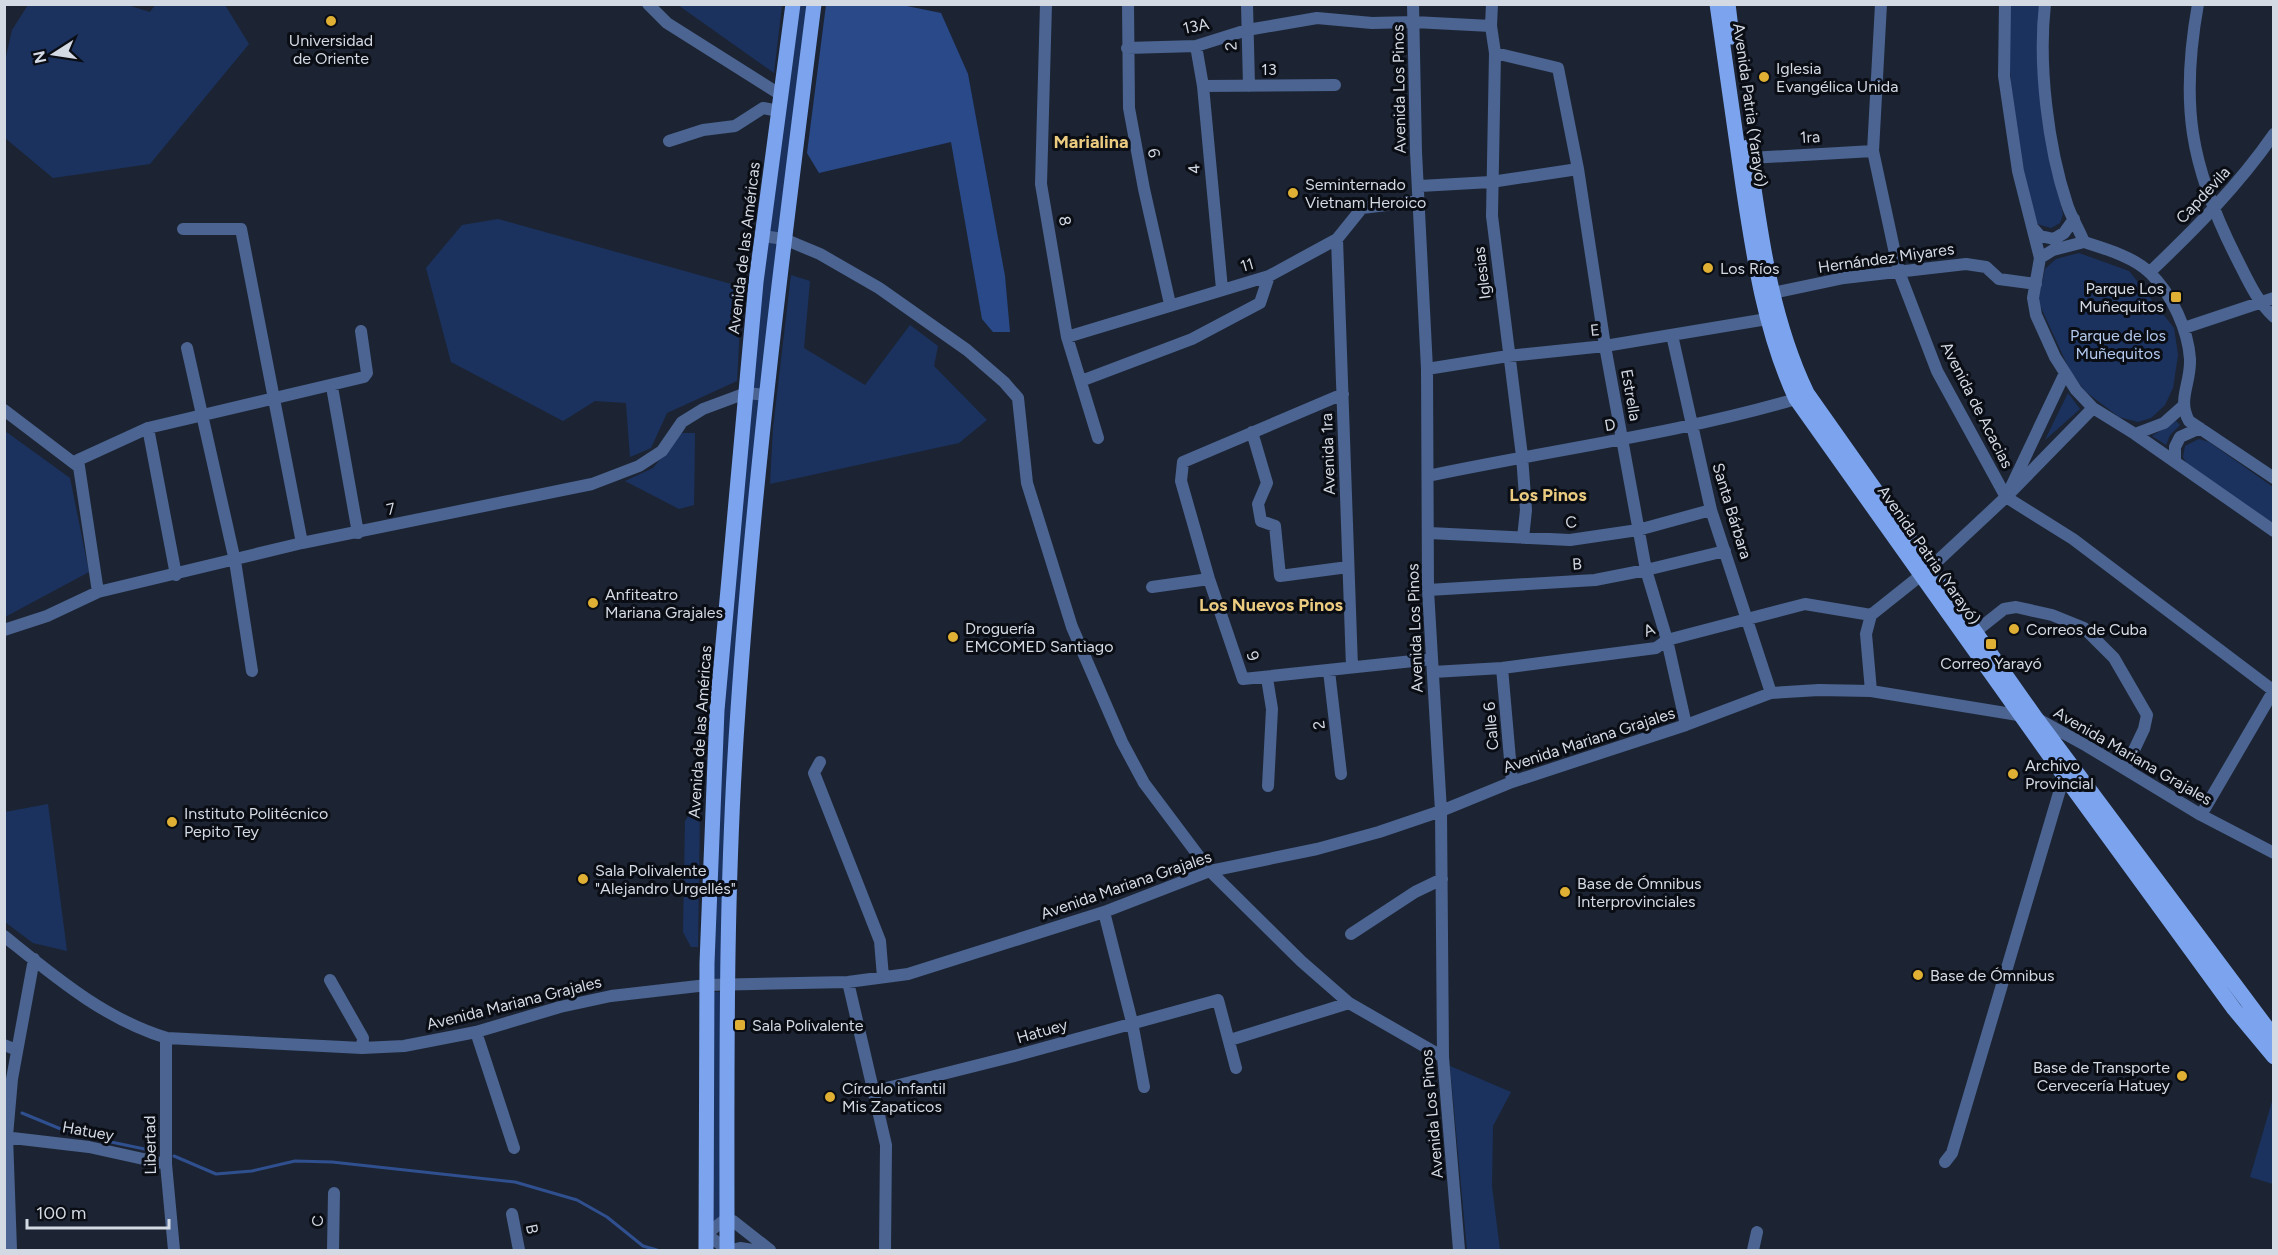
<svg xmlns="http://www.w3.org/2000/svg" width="2278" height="1255" viewBox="0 0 2278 1255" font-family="Figtree,sans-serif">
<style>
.green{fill:#1b325f}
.forest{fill:#294989}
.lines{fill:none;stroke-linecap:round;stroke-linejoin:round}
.stream{stroke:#2f4f8f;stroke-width:3}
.minor{stroke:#4c6491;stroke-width:12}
.major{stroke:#7ca4ee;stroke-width:15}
.poi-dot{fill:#dfb034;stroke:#0a0d14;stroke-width:2}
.labels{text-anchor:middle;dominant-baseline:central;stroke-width:6;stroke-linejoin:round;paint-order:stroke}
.street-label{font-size:16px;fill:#d4dae4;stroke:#0a0d14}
.poi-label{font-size:16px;fill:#d4dae4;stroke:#0a0d14;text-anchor:start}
.park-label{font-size:16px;fill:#b3c8ed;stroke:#0a0d14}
.neighbourhood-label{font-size:18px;font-weight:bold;fill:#ebcb80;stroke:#0a0d14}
</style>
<rect width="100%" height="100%" fill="#1c2433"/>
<path class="green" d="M28 5H127L150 12 155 5H225L249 44 150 164 53 178 5 138V61L12 30Z
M678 5H782L774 73Z
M799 5H808L778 235 768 233Z
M2010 5H2040L2052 167 2063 214 2060 223 2051 228 2037 224C2018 153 2005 79 2010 5Z
M498 219 742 287 737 381 667 413 651 448 630 457 626 403 595 401 563 421 451 362 426 268 462 225Z
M767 242 777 243 760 391 752 390Z
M2079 253 2129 271 2174 328 2178 355 2173 388 2165 405 2151 418 2138 422 2119 417 2086 392 2071 373 2038 301 2045 269 2056 259Z
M791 275 810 281 804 348 865 385 910 325 938 346 934 366 987 420 959 443 770 484 773 428Z
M2068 393 2080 409 2045 440Z
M751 398H760L722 980 713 979 721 745Z
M2176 421 2180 425 2170 435 2166 445 2152 436Z
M5 431 70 478 89 572 5 617Z
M682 433H695L694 505 679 509 625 481 653 468Z
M2199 439 2209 442 2273 487V523L2188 466 2183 457 2185 446Z
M48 804 67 951 33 943 5 922V812Z
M695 806 700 807 698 947H691L683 932 685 821Z
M713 992H722L721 1217 712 1224Z
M1450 1066 1511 1092 1493 1126 1492 1186 1500 1250H1467Z
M2273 1098V1184L2250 1177Z"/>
<path class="forest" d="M826 5H902L941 13 968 74 1005 276 1010 332H993L982 319 951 142 819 173 807 153Z"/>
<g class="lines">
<path class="stream" d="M22 1113 73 1134 154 1151
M174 1156 216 1174 252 1171 295 1161 332 1162 515 1182 577 1200 607 1217 643 1246 657 1250"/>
<path class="minor" d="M648 4 667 23 781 95
M1046 4 1041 184 1067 337 1098 438
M1128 4 1129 108 1144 189 1170 304
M1247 4 1249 86
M1413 4 1416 152 1427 369 1428 590 1441 811 1443 1057 1459 1250
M1492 4 1491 26 1495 53 1492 216 1522 456 1526 510 1523 538
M1881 4 1873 151 1899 272 1937 371 2006 497 2073 539 2274 691
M2005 4 2004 76 2018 171 2040 258 2033 298 2036 315 2055 357 2076 390 2093 408 2135 434 2274 531
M2045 4C2038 65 2048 147 2067 204 2071 217 2079 229 2084 242 2106 249 2134 257 2150 273 2172 294 2188 330 2190 359 2191 384 2177 399 2189 421L2274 478
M2198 4C2180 104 2190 165 2235 255 2247 278 2255 299 2274 317
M1196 46 1203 86 1222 289
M1127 48 1196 46 1247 30 1317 18 1372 23 1414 22 1491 26
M1495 53 1558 68 1578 169 1605 346 1646 570 1667 640 1686 725
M1203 86 1335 85
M669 141 703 130 735 126 763 108 779 111
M1750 158 1873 151
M1420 186 1491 182 1578 169
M2032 227 2040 236 2054 239 2064 233 2074 219
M183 229H241L302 543
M762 236 784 239 820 254 879 288 967 350 1004 382 1018 398 1027 483 1072 627 1122 742 1144 783 1210 871 1301 961 1349 1003 1443 1057
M1337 239 1352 667
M2040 258 2053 250 2084 242
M2150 272C2195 229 2238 186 2274 134
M1773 293 1844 278 1966 264 1986 267 1999 279 2036 284
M2184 328 2274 298
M1672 335 1711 510 1771 693
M1067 337 1269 276 1337 239 1362 208 1419 201
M187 348 235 561 252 671
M1427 369 1508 356 1605 346 1767 319
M1081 381 1192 339 1260 303 1269 276
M332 387 358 533
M1343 394 1183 462 1181 481 1209 579 1243 679 1432 659
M4 410 79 467
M148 428 176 575
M1252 432 1267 483 1258 504 1261 521 1275 526 1280 576 1348 567
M2135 434 2164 423 2182 407
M2175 461V447L2180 437 2200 428
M1428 476C1551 450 1676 434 1796 399
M2010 489 2065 373
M1429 533 1570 540 1638 530 1711 510
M1152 587 1209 579
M1428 590 1595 580 1646 570 1725 551
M98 592 78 460 148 428 364 377 367 373 361 331
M4 630 47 616 98 592 302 543 592 484 639 466 662 451 682 422 703 409 746 393 766 395
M1975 632 2004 609 2016 607 2052 615 2084 628 2114 658 2147 715 2144 729 2125 769
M1502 668 1512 782
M1329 671 1341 774
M1433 672 1502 668 1656 648 1667 640 1805 604 1871 615
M1267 678 1272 709 1268 786
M1871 691 1866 634 1871 615 1930 568 2006 497 2093 408
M820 762 814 773 880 941 883 977
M2201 815 2274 690
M1104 912 1132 1022 1144 1087
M1351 934 1415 892 1442 879
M4 936C54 976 104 1019 167 1038L362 1048 404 1046 476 1032 560 1007 611 996 707 985 848 982 908 974 1104 912 1210 871 1317 849 1379 832 1441 811 1512 782 1686 725 1771 693 1819 690 1871 691 2036 718 2087 746 2201 815 2274 853
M330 980 363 1038 362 1048
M848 982 886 1145 885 1250
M476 1032 514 1148
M166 1038V1164L174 1250
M1230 1040 1349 1003
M4 1045 17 1050
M875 1091 1018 1055 1218 1000 1236 1068
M4 1137 89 1147 166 1164
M1945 1162 1952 1153 2064 776
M512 1214 519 1250
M11 1250 7 1136 12 1079 34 959
M333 1250 334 1193
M728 1250 706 1234 726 1219 733 1221 770 1250
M732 1250 740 1248 753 1250
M1753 1250 1757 1232"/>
<path class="major" d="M1717 4C1726 65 1734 126 1743 186 1754 259 1765 332 1796 399L2064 776 2234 1009 2274 1057
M1728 4 1732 37
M1748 147C1760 230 1770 316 1807 393L2036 718 2274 1037
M706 1250 707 963 717 710 756 282 793 4
M727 1250C727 1071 725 890 738 710 754 474 784 239 814 4"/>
</g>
<g class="poi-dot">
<circle cx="331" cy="21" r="6"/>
<circle cx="1764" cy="77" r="6"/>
<circle cx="1293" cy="193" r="6"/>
<circle cx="1708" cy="268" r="6"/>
<rect x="2170" y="291" width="12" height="12" rx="3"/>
<circle cx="593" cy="603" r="6"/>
<circle cx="2014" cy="629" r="6"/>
<circle cx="953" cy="637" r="6"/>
<rect x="1985" y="638" width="12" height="12" rx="3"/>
<circle cx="2013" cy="774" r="6"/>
<circle cx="172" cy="822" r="6"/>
<circle cx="583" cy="879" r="6"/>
<circle cx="1565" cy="892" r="6"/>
<circle cx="1918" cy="975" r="6"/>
<rect x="734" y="1019" width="12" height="12" rx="3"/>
<circle cx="2182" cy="1076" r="6"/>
<circle cx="830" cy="1097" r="6"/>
</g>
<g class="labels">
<g class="street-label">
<text transform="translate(1196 26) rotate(-12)">13A</text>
<text transform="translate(1231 46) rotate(-93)">2</text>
<text x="1269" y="69">13</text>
<text transform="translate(1399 89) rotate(-91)">Avenida Los Pinos</text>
<text transform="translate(1750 105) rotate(82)">Avenida Patria (Yarayó)</text>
<text transform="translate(1810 137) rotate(-3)">1ra</text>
<text transform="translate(1154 153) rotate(80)">6</text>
<text transform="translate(1194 169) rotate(-95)">4</text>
<text transform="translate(2203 195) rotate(-47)">Capdevila</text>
<text transform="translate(1065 221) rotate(80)">8</text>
<text transform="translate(744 248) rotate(-83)">Avenida de las Américas</text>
<text transform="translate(1886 258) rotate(-8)">Hernández Miyares</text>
<text transform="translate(1247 265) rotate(-16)">11</text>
<text transform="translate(1482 273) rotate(-97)">Iglesias</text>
<text transform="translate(1595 330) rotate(-6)">E</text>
<text transform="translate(1631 395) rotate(80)">Estrella</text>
<text transform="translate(1977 405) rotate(63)">Avenida de Acacias</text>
<text transform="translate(1610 425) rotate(-10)">D</text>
<text transform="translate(1328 454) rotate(-92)">Avenida 1ra</text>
<text transform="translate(391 509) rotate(-13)">7</text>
<text transform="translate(1732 511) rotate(73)">Santa Bárbara</text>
<text transform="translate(1571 522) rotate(-4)">C</text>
<text transform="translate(1929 555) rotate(55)">Avenida Patria (Yarayó)</text>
<text transform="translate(1577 564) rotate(-4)">B</text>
<text transform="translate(1415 628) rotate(-92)">Avenida Los Pinos</text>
<text transform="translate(1649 630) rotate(-21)">A</text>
<text transform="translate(1253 656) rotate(71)">9</text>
<text transform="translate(1319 725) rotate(-97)">2</text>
<text transform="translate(1491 726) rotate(-95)">Calle 6</text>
<text transform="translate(700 732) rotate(-86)">Avenida de las Américas</text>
<text transform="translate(1589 740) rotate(-18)">Avenida Mariana Grajales</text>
<text transform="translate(2133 756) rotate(30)">Avenida Mariana Grajales</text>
<text transform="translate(1126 885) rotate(-19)">Avenida Mariana Grajales</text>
<text transform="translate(514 1003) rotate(-14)">Avenida Mariana Grajales</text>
<text transform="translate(1042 1031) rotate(-16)">Hatuey</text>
<text transform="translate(1432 1114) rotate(-95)">Avenida Los Pinos</text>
<text transform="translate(88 1131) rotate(10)">Hatuey</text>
<text transform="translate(150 1145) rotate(-91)">Libertad</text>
<text transform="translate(317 1221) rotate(-90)">C</text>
<text transform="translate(532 1229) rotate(79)">B</text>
</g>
<g class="poi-label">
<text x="331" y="40" text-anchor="middle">Universidad<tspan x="331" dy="18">de Oriente</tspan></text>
<text x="1776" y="68">Iglesia<tspan x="1776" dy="18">Evangélica Unida</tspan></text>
<text x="1305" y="184">Seminternado<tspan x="1305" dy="18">Vietnam Heroico</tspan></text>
<text x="1720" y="268">Los Ríos</text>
<text x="2164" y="288" text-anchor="end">Parque Los<tspan x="2164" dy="18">Muñequitos</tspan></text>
<text x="605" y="594">Anfiteatro<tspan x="605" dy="18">Mariana Grajales</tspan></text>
<text x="965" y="628">Droguería<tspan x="965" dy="18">EMCOMED Santiago</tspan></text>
<text x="2026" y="629">Correos de Cuba</text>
<text x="1991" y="663" text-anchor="middle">Correo Yarayó</text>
<text x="2025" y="765">Archivo<tspan x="2025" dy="18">Provincial</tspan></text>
<text x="184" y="813">Instituto Politécnico<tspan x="184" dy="18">Pepito Tey</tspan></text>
<text x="595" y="870">Sala Polivalente<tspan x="595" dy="18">"Alejandro Urgellés"</tspan></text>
<text x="1577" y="883">Base de Ómnibus<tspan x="1577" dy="18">Interprovinciales</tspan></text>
<text x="1930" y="975">Base de Ómnibus</text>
<text x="752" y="1025">Sala Polivalente</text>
<text x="2170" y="1067" text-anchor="end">Base de Transporte<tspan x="2170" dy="18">Cervecería Hatuey</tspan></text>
<text x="842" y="1088">Círculo infantil<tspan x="842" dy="18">Mis Zapaticos</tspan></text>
</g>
<g class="park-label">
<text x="2118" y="335">Parque de los<tspan x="2118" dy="18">Muñequitos</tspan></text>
</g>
<g class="neighbourhood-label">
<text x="1091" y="142">Marialina</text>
<text x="1548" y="495">Los Pinos</text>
<text x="1271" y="605">Los Nuevos Pinos</text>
</g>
</g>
<rect width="2278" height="1255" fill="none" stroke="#d4dae4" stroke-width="12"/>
<g transform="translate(54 54) rotate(258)" stroke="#0a0d14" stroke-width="4.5" paint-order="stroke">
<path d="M0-4.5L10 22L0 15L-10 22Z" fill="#d4dae4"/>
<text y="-9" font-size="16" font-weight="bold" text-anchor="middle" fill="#d4dae4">N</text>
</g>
<path d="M27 1219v9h142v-9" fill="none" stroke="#d4dae4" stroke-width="3"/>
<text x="36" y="1219" font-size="18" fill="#d4dae4" stroke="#0a0d14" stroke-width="4.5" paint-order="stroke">100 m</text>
</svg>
